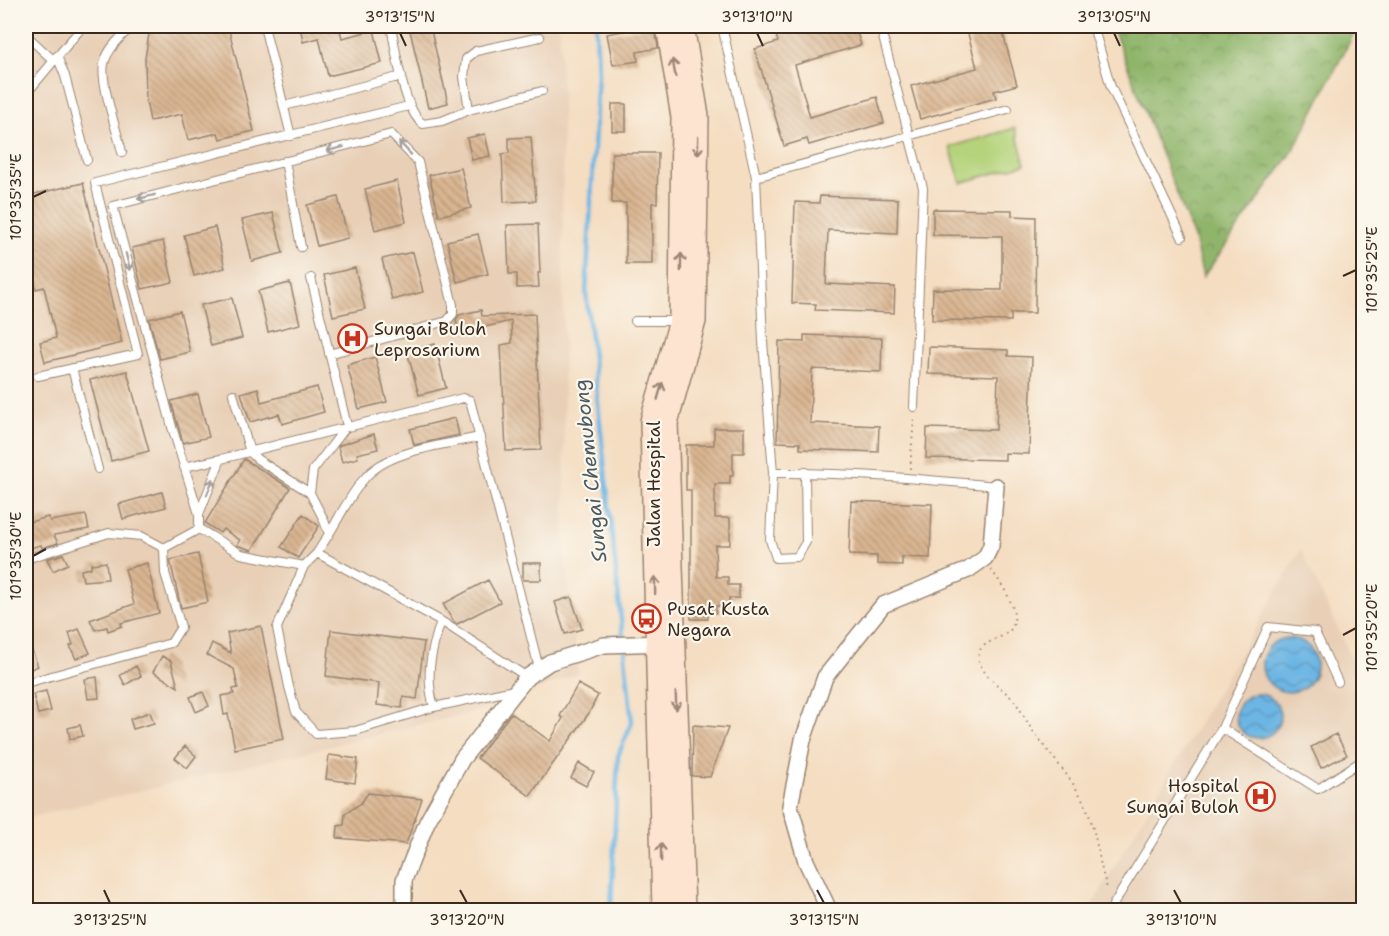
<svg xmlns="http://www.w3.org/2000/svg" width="1389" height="936" viewBox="0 0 1389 936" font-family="'Shantell Sans',sans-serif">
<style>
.built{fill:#e8cfb6}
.forest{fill:url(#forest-crowns);stroke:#657044;stroke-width:1.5}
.pitch{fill:#b4d37a;stroke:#787e4c;stroke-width:1.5}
.water{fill:url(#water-waves);stroke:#547081;stroke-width:1.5}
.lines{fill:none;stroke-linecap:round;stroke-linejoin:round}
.stream{stroke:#6cb6e4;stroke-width:4.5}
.building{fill:url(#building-back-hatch)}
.lane-casing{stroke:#988470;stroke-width:10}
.street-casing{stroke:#988470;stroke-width:18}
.secondary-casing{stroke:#988470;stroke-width:24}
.path{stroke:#988470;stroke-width:2;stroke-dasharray:1.5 4.5;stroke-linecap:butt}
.lane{stroke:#fff;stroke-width:8}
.street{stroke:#fff;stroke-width:15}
.secondary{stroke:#fde4d0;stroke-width:21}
.oneway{stroke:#9c8777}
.oneway2{stroke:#a79f9a}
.ticks{fill:none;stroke:#3b2a1e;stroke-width:2}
.labels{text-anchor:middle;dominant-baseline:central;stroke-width:4.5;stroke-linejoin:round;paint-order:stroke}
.poi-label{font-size:18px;fill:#3b2a1e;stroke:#fbf7ec;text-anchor:start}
.street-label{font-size:18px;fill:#3b2a1e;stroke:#fbf7ec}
.water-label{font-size:20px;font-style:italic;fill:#4c5b63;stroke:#fbf7ec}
.neatline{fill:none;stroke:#3b2a1e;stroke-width:2}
.ticks-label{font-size:15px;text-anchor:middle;fill:#3b2a1e}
</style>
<defs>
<pattern id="forest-crowns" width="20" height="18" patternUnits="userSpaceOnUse" patternTransform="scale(1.5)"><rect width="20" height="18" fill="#8fb56a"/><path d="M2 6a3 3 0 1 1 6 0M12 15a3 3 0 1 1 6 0" fill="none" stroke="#769357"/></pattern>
<pattern id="water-waves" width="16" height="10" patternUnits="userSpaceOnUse" patternTransform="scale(1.5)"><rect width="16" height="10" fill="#6cb6e4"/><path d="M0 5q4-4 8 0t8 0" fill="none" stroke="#5a94b8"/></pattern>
<pattern id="building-back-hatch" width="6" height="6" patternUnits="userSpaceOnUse" patternTransform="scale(1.5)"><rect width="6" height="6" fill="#dab692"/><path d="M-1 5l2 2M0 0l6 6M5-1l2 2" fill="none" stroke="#b29477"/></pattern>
</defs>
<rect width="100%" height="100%" fill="#fbf7ec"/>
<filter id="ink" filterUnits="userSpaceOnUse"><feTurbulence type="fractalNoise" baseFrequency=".0167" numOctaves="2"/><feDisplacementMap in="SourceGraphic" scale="12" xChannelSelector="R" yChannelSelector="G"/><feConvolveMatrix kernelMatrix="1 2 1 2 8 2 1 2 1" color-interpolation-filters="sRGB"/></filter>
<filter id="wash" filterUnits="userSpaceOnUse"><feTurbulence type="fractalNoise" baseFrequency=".008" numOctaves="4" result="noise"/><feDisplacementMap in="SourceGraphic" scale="24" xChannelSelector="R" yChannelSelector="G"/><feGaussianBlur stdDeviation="1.35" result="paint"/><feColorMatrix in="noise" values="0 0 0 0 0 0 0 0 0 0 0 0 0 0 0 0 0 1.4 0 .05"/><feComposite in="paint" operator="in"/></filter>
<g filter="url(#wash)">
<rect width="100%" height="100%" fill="#f4ddc1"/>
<path class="built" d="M26 26H559L562 95 565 554 578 674 482 710 26 818Z
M1301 550 1363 682V910H1089Z"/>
<path class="forest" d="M1112 26H1347L1354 33 1293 151 1203 277 1194 238Z"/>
<path class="pitch" d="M1015 128 1025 164 961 183 950 147Z"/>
<path class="water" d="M1262 665a27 27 0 1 1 54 0a27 27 0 1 1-54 0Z
M1236 716a22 22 0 1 1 44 0a22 22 0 1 1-44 0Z"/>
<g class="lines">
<path class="stream" d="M596 26 598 74 586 292 632 722 618 756 611 910"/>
</g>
<g id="blocks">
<path class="building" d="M166 26H228L254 131 220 139 218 133 188 140 182 114 150 121 146 101 145 58 149 34 162 31Z
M300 26H339L342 38 374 30 382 63 328 76 319 38 303 42Z
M409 26H430L448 103 428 108Z
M649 26H655L658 48 637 52 638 61 613 65 607 34Z
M808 26H855L861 45 795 65 810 117 877 97 884 123 809 145 807 139 784 146 755 49 778 42 776 35Z
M966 26H1001L1017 85 994 91 996 98 920 119 911 86 977 68Z
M612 104H626V131H612Z
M485 134 490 156 472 160 467 138Z
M531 137 536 201 504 202 502 154 509 153V138Z
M612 153H658L657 203H652V264H626V203H612Z
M461 168 471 208 439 216 429 175Z
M397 181 406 222 375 230 365 189Z
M83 183 122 343 45 362 40 342 56 338 44 287 36 289 30 260 26 261V228L30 227 26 210V196Z
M820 196 898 199 897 233 828 230 826 284 895 287 894 313 815 310 816 304 792 303 795 202 819 203Z
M338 197 348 238 317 246 307 205Z
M933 209 1012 210V216L1036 217 1035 313H1011V321L932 320 933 289 1002 290V236L933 235Z
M273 213 283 253 252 261 242 220Z
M538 224 540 273H538L539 287 517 288V274H509L507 225Z
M215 227 225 268 194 276 184 235Z
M478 234 488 274 457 282 447 241Z
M163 241 173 282 142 289 132 248Z
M413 252 423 292 392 300 382 259Z
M355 268 365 309 333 316 324 275Z
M290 283 300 324 268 332 258 291Z
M232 298 242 338 211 346 201 305Z
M481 310 482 316 535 314 541 450 506 451 501 345 512 343 511 321 459 333 456 320 459 315Z
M180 311 190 352 160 359 149 319Z
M804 335 882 338 881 372 812 369 810 423 879 426 878 452 800 449V443L777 442 779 341 804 342Z
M435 344 446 388 419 395 407 351Z
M929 347 1008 350V356L1032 357 1029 454 1005 453V460L926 458 927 428 996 430 998 376 928 374Z
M375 357 387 402 359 409 347 365Z
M127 371 149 451 111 461 90 380Z
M317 387 324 412 282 424 279 414 250 422 241 393 258 388 261 402Z
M198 394 209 437 183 443 171 401Z
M455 418 459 435 414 445 410 429Z
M714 428H744V453H733V476H730V484H715V518H730V545H715L716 577H728V585H739V598H729V606H716V613H708V619H691V490H686V445H714Z
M374 434 378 449 357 454 358 458 342 462 338 447 340 445Z
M244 459 290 488 252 550 237 545 240 540 223 529 220 533 205 523Z
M162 492 166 507 123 519 119 504Z
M851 501 932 504 930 558 902 557V565L877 564V556L849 555Z
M303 514 319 526 298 558 281 547Z
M86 515 89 529 54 535 58 543 42 548 41 545 26 549V523L48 517 50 521Z
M63 554 68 564 53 571 47 559Z
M198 554 208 602 181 608 170 560Z
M106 562 108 579 83 581 81 570 91 568V564Z
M147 563 159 613 121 623 122 626 108 631 107 627 95 630 90 620 134 604 125 569Z
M523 563H541V580H523Z
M488 580 500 602 457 624 453 621 443 604Z
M571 597 582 629 565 634 555 602Z
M261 626 284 739 235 749 228 714 224 715 221 696 234 694 233 689 238 688 234 669 207 655 212 643 231 653 227 633Z
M79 629 90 653 76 659 70 646 73 645 69 633Z
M331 630 424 642 417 699 403 697 402 708 377 705 379 683 326 676Z
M26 635 38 666 26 671Z
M162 656 171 661 178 687 153 672Z
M136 666 141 676 125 685 120 675Z
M97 677 99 698 88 699 85 679Z
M578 684 598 695 589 713 530 796 477 758 511 713 550 741 563 718 560 716Z
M46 691 51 711 38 714 33 694Z
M203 692 209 706 196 712 190 697Z
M150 712 154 723 133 729 130 719Z
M80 725 83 736 70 739 68 728Z
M693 725 728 728 710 777 692 776Z
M1336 734 1347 755 1321 768 1311 747Z
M185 746 196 756 187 768 175 758Z
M329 755 358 759 355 783 326 779Z
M579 763 594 772 586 786 571 778Z
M368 793 422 799 406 844 337 838 338 826 344 825 345 814 361 803Z"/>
</g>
</g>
<g filter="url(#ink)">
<use href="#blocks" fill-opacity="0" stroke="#988470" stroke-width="1.5"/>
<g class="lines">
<defs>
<path id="lane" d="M264 26 291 136
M391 26C396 50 403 110 423 124L442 121 469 110 542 91
M722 26 756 177 763 341 773 473 770 540 776 558 797 557 806 542 805 472
M880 26 923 188 914 407
M1093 26 1111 87 1182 237
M26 35 53 60
M57 56 65 76 87 160
M26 94 83 26
M284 106 402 76
M469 110 464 77 466 59 476 51 540 37
M122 152C117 131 100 82 104 64 107 49 122 36 132 26
M285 161 301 247
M756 177 1008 109
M635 321H679
M72 368 98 469
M38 376 138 354 95 183 409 106
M233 394 250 452 257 459 310 493 323 518 329 534 317 553 304 566 277 628 289 687 296 712 316 734 355 731 434 707 514 690
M184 467 221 459 463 398 470 400 539 668
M773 473C847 472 922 479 996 486
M310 493 313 470 347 426 311 278
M199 514 221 459
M199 529V514L172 427 113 206 391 134 418 162 453 305V314L447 321 329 354
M199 529 241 554 304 566
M329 534C340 516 350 495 364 479 387 450 444 445 480 437
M317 553 441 621 527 677
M26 559 109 533 141 536 164 548
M26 683 171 643 181 627 165 573 164 548 199 529
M434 707C425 676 431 651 441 621
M1222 728 1318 789 1363 760
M1115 910 1113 905 1222 728 1268 627 1315 632 1338 682"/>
<path id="street" d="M404 910V880L427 822 462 759 527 677 550 662 604 645 664 643
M829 910 806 861 790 806 803 740 825 677 883 605 968 570 985 558 991 546 996 486"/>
<path id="secondary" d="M683 26 698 116 695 321 667 423 684 910
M663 910 651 421 680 321 682 117 667 26"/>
</defs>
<use href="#lane" class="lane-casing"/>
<use href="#street" class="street-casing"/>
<use href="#secondary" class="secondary-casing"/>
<path class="path" d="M910 469 914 418
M991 570C1001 582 1021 612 1012 628 1003 641 974 641 979 660 983 678 1004 688 1015 702 1022 711 1027 723 1034 733 1049 754 1067 772 1080 795 1097 824 1097 860 1108 891"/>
<use href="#lane" class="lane"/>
<use href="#street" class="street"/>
<use href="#secondary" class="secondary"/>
</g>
<defs><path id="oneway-shaft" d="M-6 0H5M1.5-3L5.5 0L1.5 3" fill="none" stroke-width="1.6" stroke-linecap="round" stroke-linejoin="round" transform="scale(1.5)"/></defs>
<g class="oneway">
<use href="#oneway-shaft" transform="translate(674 68) rotate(-100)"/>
<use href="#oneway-shaft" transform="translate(698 146) rotate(91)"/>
<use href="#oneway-shaft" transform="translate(681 262) rotate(-89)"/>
<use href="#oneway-shaft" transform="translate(660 391) rotate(-74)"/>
<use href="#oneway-shaft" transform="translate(655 585) rotate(-91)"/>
<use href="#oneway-shaft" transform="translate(676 701) rotate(88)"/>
<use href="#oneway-shaft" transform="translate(661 852) rotate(-91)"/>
</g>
<g class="oneway2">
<use href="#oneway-shaft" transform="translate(405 148) rotate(-133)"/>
<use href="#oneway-shaft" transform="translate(335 149) rotate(166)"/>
<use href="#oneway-shaft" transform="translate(146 197) rotate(166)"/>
<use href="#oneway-shaft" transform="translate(128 262) rotate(75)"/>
<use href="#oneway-shaft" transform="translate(210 487) rotate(-68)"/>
</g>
</g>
<path class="ticks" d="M400 33 406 46M757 33 763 46M1114 33 1120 46M33 197 46 191M1343 276 1356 270M33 556 46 549M1343 635 1356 628M104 890 110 903M460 890 467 903M817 890 824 903M1174 890 1181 903"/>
<defs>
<symbol id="hospital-ring" viewBox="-11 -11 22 22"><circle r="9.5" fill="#fbf7ec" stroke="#c8321e" stroke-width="1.5"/><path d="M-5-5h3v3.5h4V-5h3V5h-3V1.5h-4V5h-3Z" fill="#c8321e"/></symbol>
<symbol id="bus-ring" viewBox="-11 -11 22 22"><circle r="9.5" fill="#fbf7ec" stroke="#c8321e" stroke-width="1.5"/><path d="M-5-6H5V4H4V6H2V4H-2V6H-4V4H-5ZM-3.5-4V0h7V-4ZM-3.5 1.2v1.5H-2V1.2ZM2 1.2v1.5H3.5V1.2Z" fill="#c8321e"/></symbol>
</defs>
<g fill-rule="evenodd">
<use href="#hospital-ring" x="336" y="322" width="33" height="33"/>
<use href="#bus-ring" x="630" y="602" width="33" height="33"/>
<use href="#hospital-ring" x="1244" y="780" width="33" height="33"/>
</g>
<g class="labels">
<g class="poi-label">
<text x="374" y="329">Sungai Buloh<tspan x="374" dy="21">Leprosarium</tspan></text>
<text x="667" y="609">Pusat Kusta<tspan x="667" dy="21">Negara</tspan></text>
<text x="1239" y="786" text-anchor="end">Hospital<tspan x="1239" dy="21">Sungai Buloh</tspan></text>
</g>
<g class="street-label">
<text transform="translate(654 484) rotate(-90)">Jalan Hospital</text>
</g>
<g class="water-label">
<text transform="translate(590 471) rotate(-96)">Sungai Chemubong</text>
</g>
</g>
<rect width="1389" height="936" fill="none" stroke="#fbf7ec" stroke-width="66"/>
<rect x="33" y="33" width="1323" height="870" class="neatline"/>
<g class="ticks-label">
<text x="400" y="22">3°13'15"N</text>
<text x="757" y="22">3°13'10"N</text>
<text x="1114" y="22">3°13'05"N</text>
<text transform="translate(16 197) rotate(-90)" y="5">101°35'35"E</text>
<text transform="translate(1372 270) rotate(-90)" y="5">101°35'25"E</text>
<text transform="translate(16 556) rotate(-90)" y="5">101°35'30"E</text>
<text transform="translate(1372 628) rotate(-90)" y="5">101°35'20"E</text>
<text x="110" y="925">3°13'25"N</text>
<text x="467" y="925">3°13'20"N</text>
<text x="824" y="925">3°13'15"N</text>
<text x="1181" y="925">3°13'10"N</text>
</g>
</svg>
